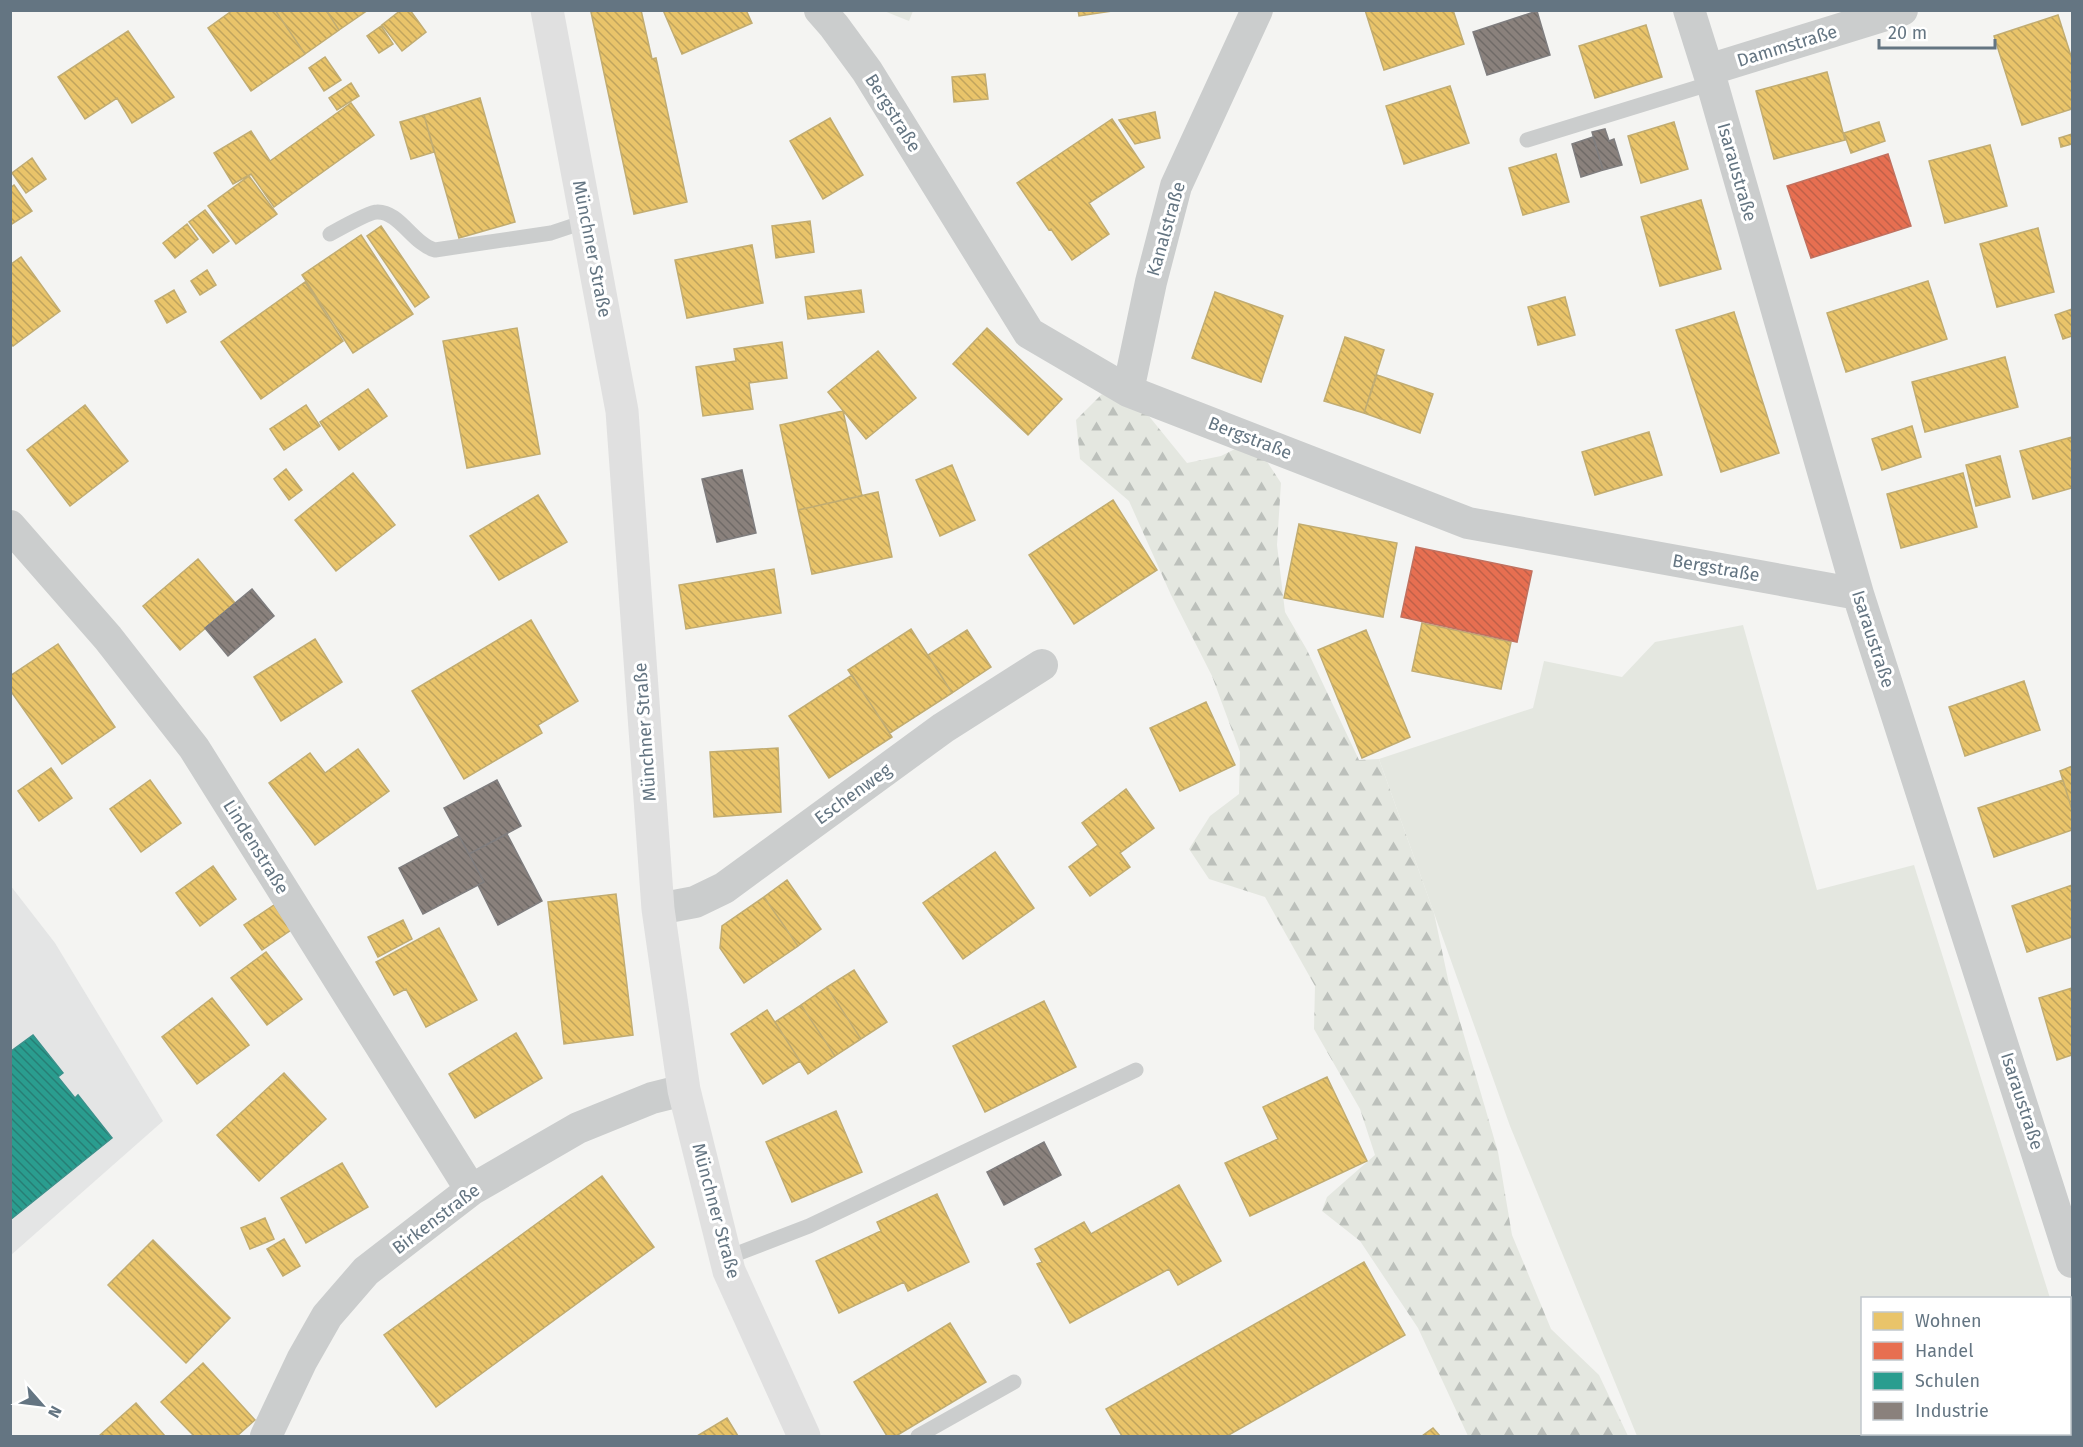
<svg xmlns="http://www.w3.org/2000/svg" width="2083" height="1447" viewBox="0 0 2083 1447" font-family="'Fira Sans',sans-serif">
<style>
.built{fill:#e4e5e5}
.grass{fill:#e4e7e0}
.forest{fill:url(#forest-firs)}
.homes{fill:url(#homes-back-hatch);stroke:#c1ac71;stroke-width:1.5}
.shops{fill:url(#shops-back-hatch);stroke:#c07160;stroke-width:1.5}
.schools{fill:url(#schools-back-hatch);stroke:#3b918b;stroke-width:1.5}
.industry{fill:url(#industry-back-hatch);stroke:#7f7d7e;stroke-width:1.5}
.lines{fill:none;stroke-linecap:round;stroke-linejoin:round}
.lane{stroke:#cbcdcd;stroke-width:15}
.street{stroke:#cbcdcd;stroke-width:32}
.secondary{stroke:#e0e0e0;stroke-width:33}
.labels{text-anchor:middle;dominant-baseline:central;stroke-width:6;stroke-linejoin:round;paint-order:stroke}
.street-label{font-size:18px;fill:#647582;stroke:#fff}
</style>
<defs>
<pattern id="forest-firs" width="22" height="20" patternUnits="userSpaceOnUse" patternTransform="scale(1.5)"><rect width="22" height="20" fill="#e4e7e0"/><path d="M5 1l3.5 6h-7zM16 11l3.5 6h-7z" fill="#bcc0bb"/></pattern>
<pattern id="homes-back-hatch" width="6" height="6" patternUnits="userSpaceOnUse" patternTransform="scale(1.5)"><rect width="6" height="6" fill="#e9c46a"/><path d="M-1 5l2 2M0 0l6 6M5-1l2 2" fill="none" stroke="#c0a45d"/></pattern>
<pattern id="shops-back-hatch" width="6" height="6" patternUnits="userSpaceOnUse" patternTransform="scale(1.5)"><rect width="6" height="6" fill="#e76f51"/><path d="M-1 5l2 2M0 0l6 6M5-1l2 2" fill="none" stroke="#bf6049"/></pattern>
<pattern id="schools-back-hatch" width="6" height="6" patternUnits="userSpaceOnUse" patternTransform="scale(1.5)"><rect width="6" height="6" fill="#2a9d8f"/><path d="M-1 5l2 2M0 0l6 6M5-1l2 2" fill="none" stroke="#277e75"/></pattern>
<pattern id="industry-back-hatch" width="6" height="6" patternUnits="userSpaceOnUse" patternTransform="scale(1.5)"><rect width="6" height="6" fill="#8a817c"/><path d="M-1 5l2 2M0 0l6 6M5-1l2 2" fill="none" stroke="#6f6a67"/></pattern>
</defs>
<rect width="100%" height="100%" fill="#f4f4f2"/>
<path class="built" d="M10 885 55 943 163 1121 11 1255Z"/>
<path class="grass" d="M1743 625 1817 890 1914 865 2050 1298H1862V1434H2070V1360L2072 1370V1436H1637L1510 1126 1379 759 1533 708 1544 661 1622 677 1655 642Z"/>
<path class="forest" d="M884 11 913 10V11L909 21Z
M1102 394 1148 415 1187 463 1221 456 1239 447 1262 454 1281 483 1277 545 1285 612 1307 650 1359 760 1379 759 1434 913 1449 984 1498 1152 1512 1235 1551 1329 1599 1375 1628 1436H1468L1418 1328 1360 1241 1322 1211 1327 1197 1375 1155 1360 1109 1314 1029 1315 986 1265 897 1209 879 1189 849 1210 816 1239 794 1240 752 1212 676 1171 595 1129 501 1080 459 1076 420Z"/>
<path class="homes" d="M233 10H275L305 54 251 91 208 28Z
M275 10H326L339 30 305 54Z
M326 10H368L339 30Z
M401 10H410L426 32 402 51 382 25Z
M599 10H641L652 59 656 58 687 202 634 214 591 12Z
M663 10H746L752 23 682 54Z
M1078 10H1119L1079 16Z
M1365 10H1453L1464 44 1384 70Z
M2058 15 2072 59V109L2022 125 1994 36Z
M1646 25 1662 77 1595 98 1579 46Z
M381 26 393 44 379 53 367 36Z
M128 31 174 97 132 123 117 98 85 119 58 77Z
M325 57 341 80 324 91 309 68Z
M1827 72 1845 140 1774 159 1756 91Z
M985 74 988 99 954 102 952 77Z
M351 83 359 96 337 110 329 98Z
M1450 86 1469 143 1404 164 1386 106Z
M480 98 515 222 459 238 424 115Z
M351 103 374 135 274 207 251 174 233 184 214 153 251 131 270 161Z
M1155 112 1160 138 1135 144 1119 120Z
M424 115 434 152 411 159 400 122Z
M830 118 863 175 823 199 790 141Z
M1112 119 1144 167 1089 203 1109 234 1072 260 1051 229 1049 230 1017 183Z
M1674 122 1688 169 1641 183 1628 136Z
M1879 122 1885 141 1851 153 1844 133Z
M2072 134V144L2061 147 2059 138Z
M1990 145 2007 206 1945 223 1929 161Z
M1556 154 1569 202 1523 215 1509 168Z
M32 158 46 179 26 193 12 173Z
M249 176 277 214 236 244 208 206Z
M14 185 32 211 12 224 10 221V188Z
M1701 200 1721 269 1660 286 1641 217Z
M205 210 229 241 213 253 189 222Z
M810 221 814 252 776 258 772 226Z
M187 224 198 239 175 258 163 243Z
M381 226 429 297 415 307 367 236Z
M2038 228 2054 292 1997 307 1980 244Z
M361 235 413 314 353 353 302 275Z
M752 245 763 303 687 318 675 260Z
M21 257 60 311 13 346 10 343V265Z
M207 270 216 285 200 295 191 281Z
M1928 281 1947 339 1846 372 1827 313Z
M305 282 343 341 261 399 221 342Z
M174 290 186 312 167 323 155 301Z
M861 290 864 312 808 319 805 297Z
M1215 292 1283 316 1261 382 1192 358Z
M1565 297 1575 335 1538 345 1528 307Z
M2072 309V336L2063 339 2055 315Z
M1734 312 1779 453 1721 472 1676 330Z
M517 328 540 454 467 468 443 341Z
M987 328 1062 399 1028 435 953 364Z
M1345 337 1384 350 1364 413 1324 401Z
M782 342 787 378 749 383 753 409 703 416 696 367 736 361 734 349Z
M878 351 916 398 866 439 828 392Z
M2005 357 2018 407 1925 432 1912 382Z
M1377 375 1433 394 1420 433 1364 413Z
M368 389 387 416 339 450 320 422Z
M85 405 128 461 70 506 27 450Z
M306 405 320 426 284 450 270 429Z
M843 411 862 496 798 510 780 425Z
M1912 426 1921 457 1882 470 1872 439Z
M1649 432 1662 475 1595 495 1582 452Z
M2072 437V488L2033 499 2020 451Z
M2000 456 2010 497 1976 506 1966 465Z
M952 465 975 520 940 536 916 480Z
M286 469 302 490 289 500 274 479Z
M353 473 395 525 336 571 295 520Z
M1963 473 1977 527 1901 548 1887 494Z
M878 492 892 557 812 574 798 510Z
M538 495 567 542 499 580 470 536Z
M1113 500 1157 570 1074 624 1029 555Z
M1299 524 1397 543 1383 617 1284 598Z
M198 559 235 603 180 650 143 606Z
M774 569 781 613 686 629 679 585Z
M531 620 578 701 538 725 542 733 464 779 412 691Z
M1422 623 1511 642 1501 689 1412 671Z
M911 629 952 693 890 733 848 670Z
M967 630 991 667 952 693 928 655Z
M1366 630 1410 737 1362 758 1318 650Z
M315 639 342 682 281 721 254 677Z
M58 644 115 727 62 764 10 690V676Z
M852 675 892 737 829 778 789 716Z
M2024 681 2040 730 1965 756 1949 707Z
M1206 702 1235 765 1180 791 1150 728Z
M778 748 781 812 714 817 710 752Z
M358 749 389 791 315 845 269 783 310 753 325 773Z
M2072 766V810L2060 771Z
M51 768 72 798 39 821 18 791Z
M150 780 181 823 141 852 110 809Z
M2063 780 2072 810V830L1994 857 1978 808Z
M1126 789 1154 828 1120 853 1130 867 1090 896 1069 867 1098 845 1082 823Z
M995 852 1034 908 963 959 923 903Z
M213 866 236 899 200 926 176 893Z
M787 880 821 929 798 946 764 897Z
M2072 885V937L2027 952 2012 906Z
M616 894 633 1035 564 1044 548 902Z
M764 897 798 946 744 983 720 948 722 926Z
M274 905 291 930 262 950 244 925Z
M403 920 412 939 378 957 368 937Z
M439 928 477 1000 426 1027 406 989 394 995 376 962Z
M266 952 302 999 267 1025 231 978Z
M854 970 887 1022 861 1039 827 987Z
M827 987 861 1039 835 1056 801 1005Z
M2072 988V1055L2057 1060 2039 998Z
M212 998 249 1045 197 1084 162 1037Z
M1044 1001 1076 1067 985 1112 953 1046Z
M801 1005 835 1056 808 1074 775 1022Z
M767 1010 800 1061 763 1084 731 1034Z
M516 1033 542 1078 475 1118 449 1074Z
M284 1073 326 1119 259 1181 217 1135Z
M1327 1077 1367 1161 1250 1216 1225 1163 1278 1139 1263 1107Z
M836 1111 862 1172 792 1202 766 1142Z
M342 1163 368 1207 306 1243 281 1198Z
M602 1176 654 1247 436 1407 384 1335Z
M1179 1185 1221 1261 1178 1285 1169 1269 1070 1323 1037 1264 1042 1262 1035 1249 1084 1222 1091 1234Z
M937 1194 969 1262 908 1291 904 1282 839 1313 816 1261 881 1231 877 1222Z
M265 1218 274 1239 250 1249 241 1228Z
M284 1239 300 1266 283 1276 267 1249Z
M153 1240 230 1318 186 1363 108 1285Z
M1364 1262 1405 1335 1227 1436H1122L1106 1409Z
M950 1323 986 1382 896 1436H887L854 1382Z
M203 1363 255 1420 237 1436H194L161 1402Z
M136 1403 165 1436H99Z
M727 1418 738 1436H697Z
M1433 1428 1440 1436H1422Z"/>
<path class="shops" d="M1888 154 1911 226 1811 258 1787 186Z
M1416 547 1532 571 1517 642 1401 617Z"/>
<path class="schools" d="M33 1035 63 1073 58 1077 75 1098 78 1095 112 1138 10 1220V1052Z"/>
<path class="industry" d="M1537 11 1550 55 1487 75 1473 32Z
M1605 129 1609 141 1614 139 1622 165 1603 170 1592 132Z
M1593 137 1603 170 1581 177 1572 144Z
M742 470 756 533 717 542 702 479Z
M252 589 274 616 228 656 205 628Z
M497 780 521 826 469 854 444 808Z
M507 834 542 901 498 925 478 885 484 882 469 854Z
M459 836 484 882 423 914 399 868Z
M1044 1142 1061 1175 1004 1205 987 1172Z"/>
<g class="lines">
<path class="lane" d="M1527 140 1712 83
M330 234C339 229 369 212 377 212 399 211 413 244 435 250L551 233 587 221
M726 1258 809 1226 1136 1070
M918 1436 1014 1382"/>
<path class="street" d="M820 10 834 26 867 71 1029 333 1128 391 1468 523 1858 594
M1689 10 1712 83 1858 594 2072 1262
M1708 70 1902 10
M1128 391 1151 282 1176 186 1257 10
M10 526 108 638 194 748 471 1190
M658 909 695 902 724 888 943 728 1042 665
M266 1436 302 1360 327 1316 366 1271 471 1190 578 1128 652 1098 684 1090"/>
<path class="secondary" d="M547 10 622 411 658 909 684 1090 729 1271 804 1436"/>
</g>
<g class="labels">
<g class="street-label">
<text transform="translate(1787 46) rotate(-17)">Dammstraße</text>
<text transform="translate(893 113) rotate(58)">Bergstraße</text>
<text transform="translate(1737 172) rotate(74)">Isaraustraße</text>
<text transform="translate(1166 229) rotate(-74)">Kanalstraße</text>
<text transform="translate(592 249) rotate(79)">Münchner Straße</text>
<text transform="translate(1250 438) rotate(21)">Bergstraße</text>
<text transform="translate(1716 568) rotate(10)">Bergstraße</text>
<text transform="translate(1873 639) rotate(72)">Isaraustraße</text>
<text transform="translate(645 732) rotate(-94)">Münchner Straße</text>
<text transform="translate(853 794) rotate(-36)">Eschenweg</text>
<text transform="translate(256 847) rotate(58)">Lindenstraße</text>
<text transform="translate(2022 1101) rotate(72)">Isaraustraße</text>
<text transform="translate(716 1211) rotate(75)">Münchner Straße</text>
<text transform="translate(436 1219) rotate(-37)">Birkenstraße</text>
</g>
</g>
<rect width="2083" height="1447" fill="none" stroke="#647582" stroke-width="24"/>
<rect x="1861" y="1297" width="210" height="138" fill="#ffffff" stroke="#c1c8cd" stroke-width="1.5"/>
<rect x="1873" y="1312" width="30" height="18" fill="#e9c46a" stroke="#c1c8cd" stroke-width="1.5"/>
<text x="1915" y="1327" font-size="18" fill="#647582">Wohnen</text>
<rect x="1873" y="1342" width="30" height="18" fill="#e76f51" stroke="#c1c8cd" stroke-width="1.5"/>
<text x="1915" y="1357" font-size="18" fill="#647582">Handel</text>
<rect x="1873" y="1372" width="30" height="18" fill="#2a9d8f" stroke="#c1c8cd" stroke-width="1.5"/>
<text x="1915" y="1387" font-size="18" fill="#647582">Schulen</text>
<rect x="1873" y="1402" width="30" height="18" fill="#8a817c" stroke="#c1c8cd" stroke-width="1.5"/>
<text x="1915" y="1417" font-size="18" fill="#647582">Industrie</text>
<g transform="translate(42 1405) rotate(118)" stroke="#ffffff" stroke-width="4.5" paint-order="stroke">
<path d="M0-4.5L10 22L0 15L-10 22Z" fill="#647582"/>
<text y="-9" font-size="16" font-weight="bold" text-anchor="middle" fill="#647582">N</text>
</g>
<path d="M1879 39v9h116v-9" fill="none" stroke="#647582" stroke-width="3"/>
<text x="1888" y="39" font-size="18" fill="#647582" stroke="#ffffff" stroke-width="4.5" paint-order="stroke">20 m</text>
</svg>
